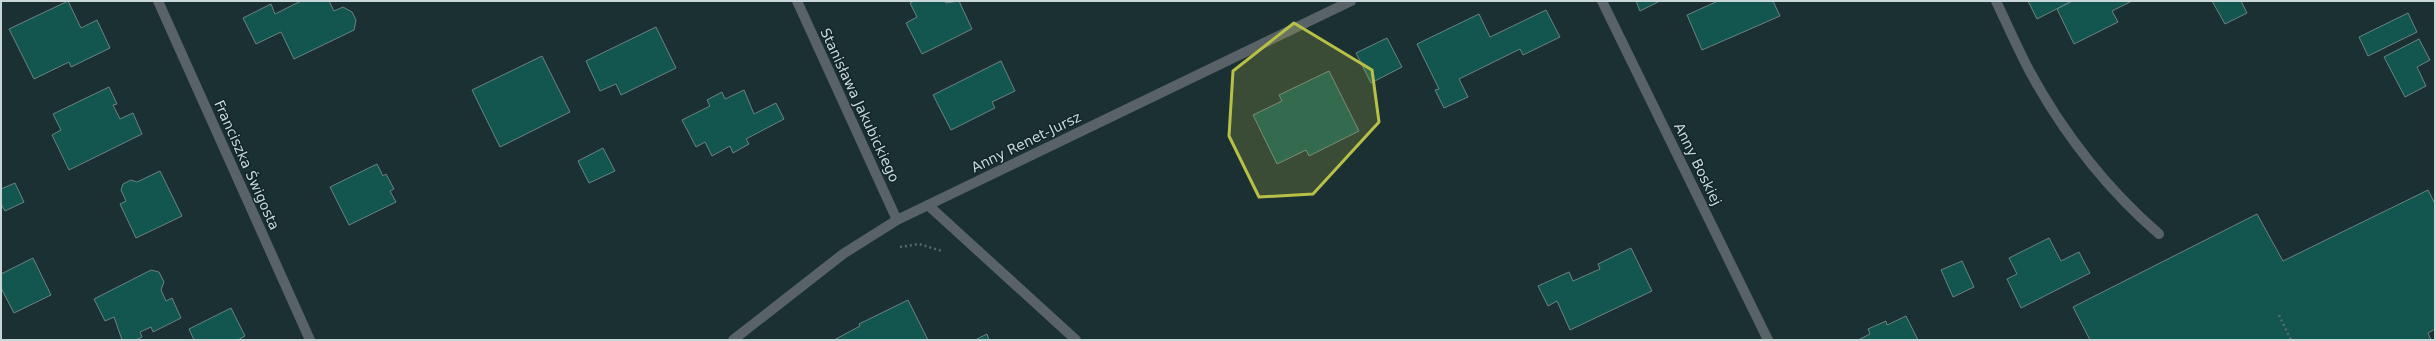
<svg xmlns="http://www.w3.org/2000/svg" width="2436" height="341" viewBox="0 0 2436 341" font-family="'DejaVu Sans',sans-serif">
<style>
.building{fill:#135650;stroke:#6b8380}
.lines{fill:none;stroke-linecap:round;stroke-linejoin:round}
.path{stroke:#57696c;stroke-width:2.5;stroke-dasharray:2 3;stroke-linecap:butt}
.minor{stroke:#596266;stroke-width:10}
.marked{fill:#b9c046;fill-opacity:0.2;stroke:#b9c046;stroke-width:3;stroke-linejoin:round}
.labels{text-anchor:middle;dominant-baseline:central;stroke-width:3;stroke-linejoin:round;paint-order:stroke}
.street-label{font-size:14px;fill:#cad7d8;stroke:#112629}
</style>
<rect width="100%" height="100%" fill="#1b3033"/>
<path class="building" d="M68 1 81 28 97 20 110 48 71 67 69 62 34 79 9 29Z
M301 1H329L334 11 343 7 352 12 356 20 354 30 294 59 281 32 256 44 243 18 271 4 275 14Z
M914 1H945L946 3 959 1 972 29 922 54 906 23 917 17 910 3Z
M1636 1H1660L1640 11Z
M1718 1H1773L1780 16 1702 50 1687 15Z
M2028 1H2072L2037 19Z
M2072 1H2132L2112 11 2118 22 2074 44 2057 9Z
M2212 1H2241L2247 13 2225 24Z
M1546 10 1560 37 1523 55 1520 49 1459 79 1468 97 1444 108 1435 90 1439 89 1417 44 1479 14 1490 37Z
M2408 13 2417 32 2368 56 2359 37Z
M656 27 676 68 621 95 616 84 600 91 586 61Z
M1387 38 1402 67 1371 83 1356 53Z
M2419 39 2430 60 2417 67 2426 86 2405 97 2384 57Z
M542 56 570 112 500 147 472 90Z
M1001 61 1015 91 992 102 995 108 951 130 933 95Z
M1329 71 1359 131 1309 156 1306 150 1277 164 1253 115 1282 101 1279 95Z
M109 87 117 104 113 105 120 119 133 113 142 134 69 170 52 135 61 130 53 114Z
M744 90 754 114 776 103 784 119 746 139 749 144 733 153 730 146 712 156 705 142 696 147 682 120 710 106 707 100 722 92 725 99Z
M603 148 615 171 589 183 578 161Z
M377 164 383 176 386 174 394 189 390 191 396 202 349 225 330 187Z
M160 171 182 216 136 238 120 204 126 201 121 190 123 184 131 180 137 182Z
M15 183 24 202 5 211 1 204V189Z
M2428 190 2435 204V329L2428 333 2431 340H2090L2073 307 2257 214 2283 261Z
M2049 238 2061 261 2079 252 2090 273 2021 308 2007 279 2017 274 2009 258Z
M1631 248 1652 291 1570 330 1557 301 1548 306 1538 286 1569 272 1573 281 1600 269 1598 264Z
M33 258 51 295 14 313 1 288V274Z
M1962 261 1974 287 1953 297 1941 270Z
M151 270 159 272 164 282 161 290 166 301 172 298 181 318 153 332 151 327 140 332 142 337 136 340H122L114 317 105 321 94 299Z
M908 300 928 340H834L860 326 859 324Z
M231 308 245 336 238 340H194L189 329Z
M1906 316 1918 340H1858L1870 334 1868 329 1886 321 1887 325Z
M987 334 989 340H975Z"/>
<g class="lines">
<path class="path" d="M900 247 919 244 942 251
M2279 315 2291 340"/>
<path class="minor" d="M158 1 310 340
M797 1 897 220
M1602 1 1768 340
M1996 1C2007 24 2017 47 2029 70 2062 131 2106 188 2159 234
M929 206 1076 340
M733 340 843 254 897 220 1351 1"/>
</g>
<path class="marked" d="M1294 23 1372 70 1379 122 1313 194 1259 197 1229 136 1233 71Z"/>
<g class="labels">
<g class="street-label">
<text transform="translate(860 105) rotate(65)">Stanisława Jakubickiego</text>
<text transform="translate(1026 142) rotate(-26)">Anny Renet-Jursz</text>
<text transform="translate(1698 164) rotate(64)">Anny Boskiej</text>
<text transform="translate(247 165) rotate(66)">Franciszka Świgosta</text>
</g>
</g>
<rect width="2436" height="341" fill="none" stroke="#cad7d8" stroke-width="4"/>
</svg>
